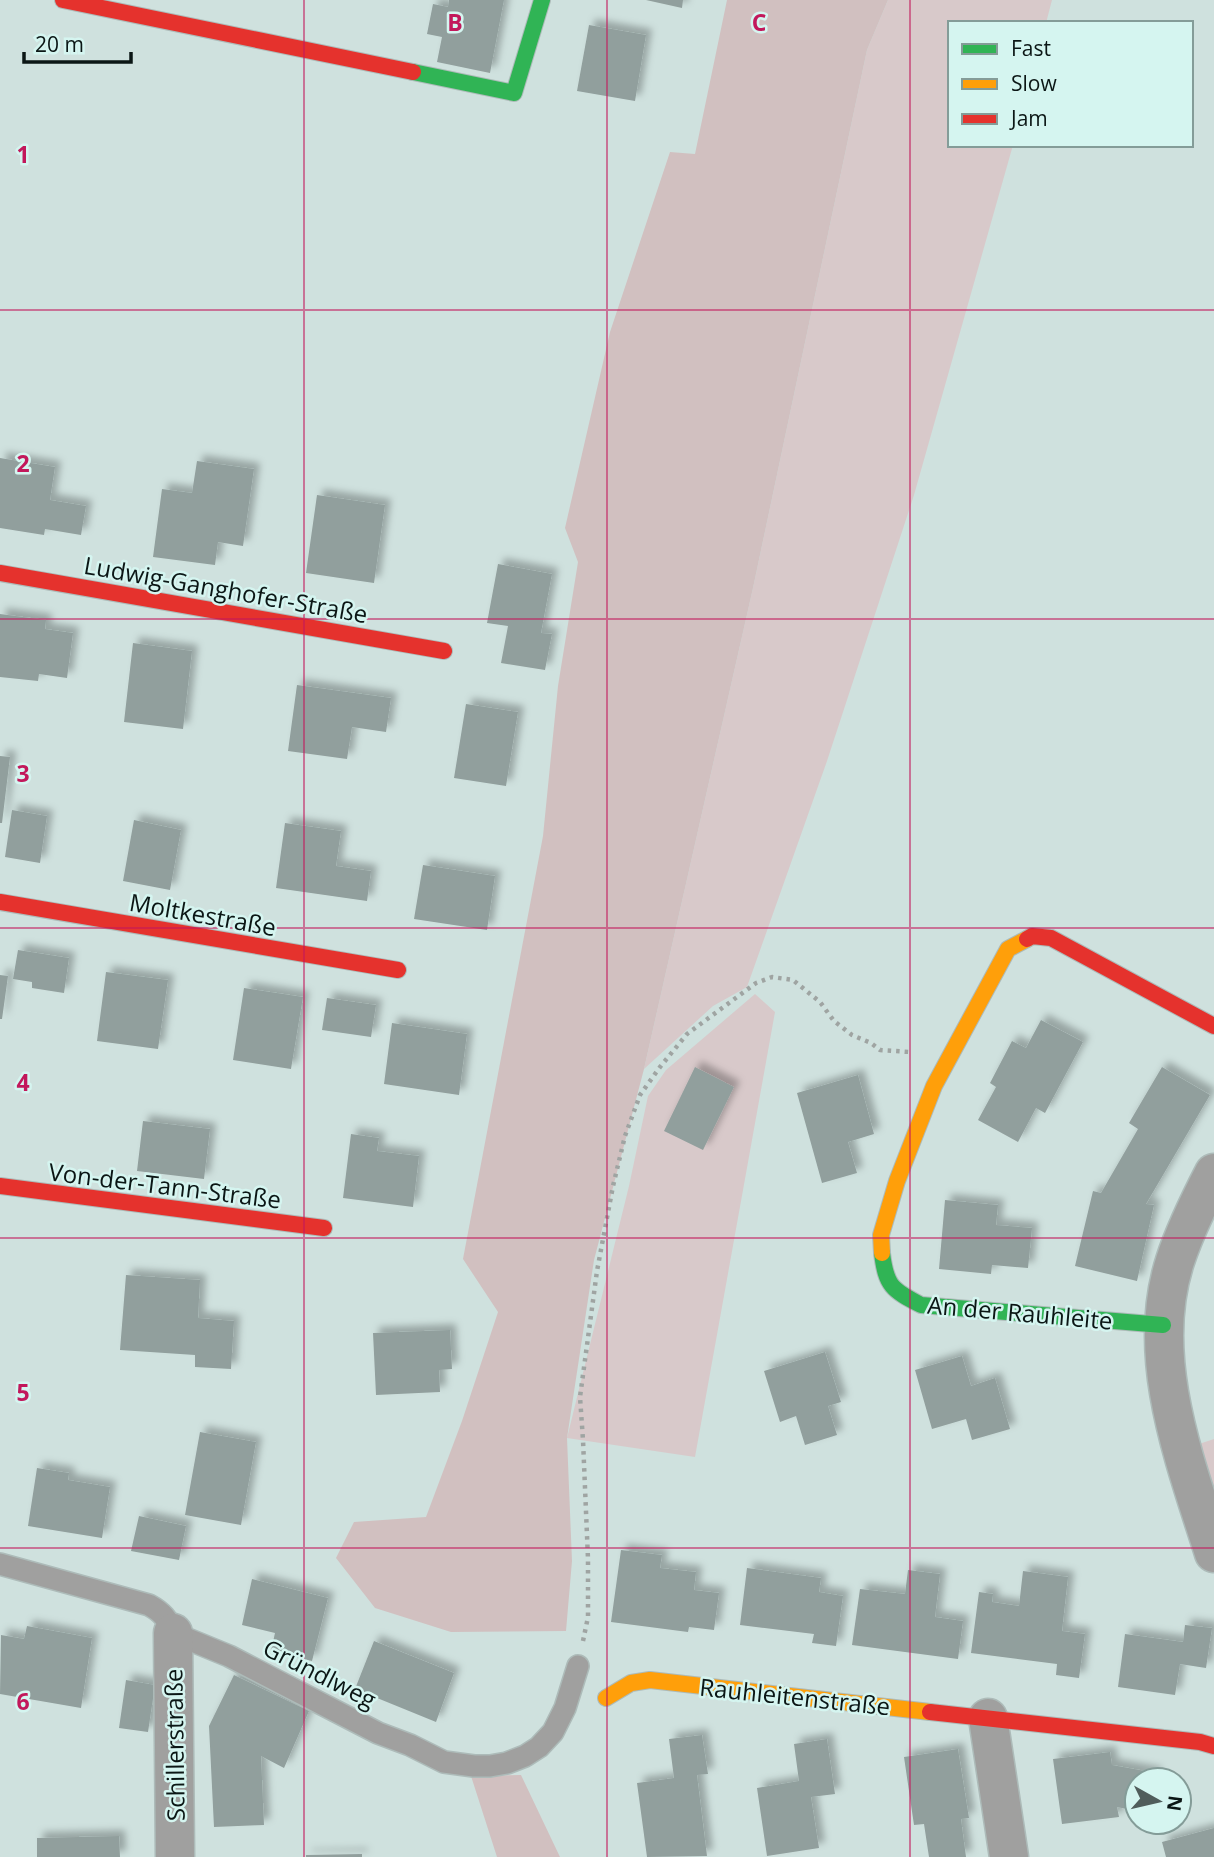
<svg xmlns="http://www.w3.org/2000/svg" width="1214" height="1857" viewBox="0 0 1214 1857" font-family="'Open Sans',sans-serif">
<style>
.green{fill:#d8c9ca}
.forest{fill:#d1c0c0}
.building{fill:#919f9d;filter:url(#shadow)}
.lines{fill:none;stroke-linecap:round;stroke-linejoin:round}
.lane-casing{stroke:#adbbb9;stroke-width:24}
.street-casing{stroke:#adbbb9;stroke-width:41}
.fast-casing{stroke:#adbbb9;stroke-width:18}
.slow-casing{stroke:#adbbb9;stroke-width:18}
.jam-casing{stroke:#adbbb9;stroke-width:18}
.path{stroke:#9fa4a2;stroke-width:4.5;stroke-dasharray:3.5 5;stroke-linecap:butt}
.lane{stroke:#a0a09f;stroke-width:21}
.street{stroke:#a0a09f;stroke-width:38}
.fast{stroke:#30b455;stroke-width:16}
.slow{stroke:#ff9f0a;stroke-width:16}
.jam{stroke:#e5322d;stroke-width:16}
.grid{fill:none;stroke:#c2185b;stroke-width:2;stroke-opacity:0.55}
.labels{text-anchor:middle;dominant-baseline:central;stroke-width:5;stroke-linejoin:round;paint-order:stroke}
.street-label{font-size:24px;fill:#0b1615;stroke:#d5f5f0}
.grid-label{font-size:23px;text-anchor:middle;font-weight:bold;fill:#c2185b;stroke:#d5f5f0;stroke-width:5;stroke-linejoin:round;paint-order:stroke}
</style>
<defs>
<filter id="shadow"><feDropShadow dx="6" dy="-6" stdDeviation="3.5" flood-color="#0004"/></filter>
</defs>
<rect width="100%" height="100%" fill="#cfe1de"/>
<path class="green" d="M888 0H1052L1046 23H950V145H1013L914 495 827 761 747 987 713 1006 644 1069 753 588 867 50Z
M755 994 775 1012 695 1457 567 1438 629 1186 648 1096 666 1070Z
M1214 1439V1517L1196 1445Z"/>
<path class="forest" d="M727 0H888L867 50 753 588 644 1069 594 1260 567 1438 572 1561 566 1631 451 1632 375 1608 336 1558 354 1522 426 1517 462 1421 498 1312 463 1259 543 836 558 686 578 562 565 528 610 332 670 152 695 154Z
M521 1775 560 1857H497L471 1776Z"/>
<path class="building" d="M449 0H504L490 73 437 62 442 37 427 34 433 4 448 7Z
M646 0H683L682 8Z
M589 25 646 35 635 101 577 91Z
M0 458 55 467 50 500 86 506 81 535 45 529 44 535 0 528Z
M197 461 254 469 243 546 218 542 215 565 153 557 162 489 192 493Z
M317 495 385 505 374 583 306 573Z
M498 564 552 574 541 633 552 634 545 670 501 663 508 626 487 623Z
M0 614 46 620 45 629 73 633 67 678 39 674 38 681 0 677Z
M133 643 192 651 183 729 124 722Z
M297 685 391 698 386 732 352 727 347 759 288 751Z
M466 704 518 712 506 786 454 778Z
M0 756 10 757 2 823H0Z
M12 810 47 816 40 863 5 857Z
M134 820 181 830 170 890 123 881Z
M285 823 341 831 336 866 371 871 367 901 276 888Z
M423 865 495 876 487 930 414 919Z
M18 950 69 958 64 993 32 988V982L13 979Z
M106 972 168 980 158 1049 97 1041Z
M0 975 8 976 2 1019H0Z
M244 988 303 997 291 1069 233 1060Z
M327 998 376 1005 371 1037 322 1030Z
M1041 1020 1083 1042 1045 1113 1036 1108 1018 1142 978 1120 996 1087 990 1083 1012 1041 1026 1048Z
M392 1023 467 1034 459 1095 384 1084Z
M695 1067 734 1087 703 1150 664 1131Z
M1162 1067 1210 1095 1146 1204 1154 1205 1137 1281 1075 1266 1093 1191 1101 1193 1138 1129 1129 1123Z
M858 1075 874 1134 848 1142 857 1173 822 1183 797 1093Z
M143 1121 210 1129 204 1179 137 1171Z
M351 1134 379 1138 377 1151 419 1156 413 1207 343 1198Z
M945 1200 998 1205 996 1225 1032 1228 1028 1268 992 1265 991 1274 939 1269Z
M126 1275 200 1280 198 1318 234 1321 231 1369 195 1367V1355L120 1350Z
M450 1330 452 1369 439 1370 440 1392 376 1395 373 1333Z
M825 1352 841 1402 828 1406 837 1435 805 1445 796 1416 780 1422 764 1371Z
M962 1356 971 1386 995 1378 1010 1429 972 1440 966 1419 932 1429 915 1370Z
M200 1432 256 1442 241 1525 185 1515Z
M37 1468 69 1473 68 1480 110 1487 102 1538 28 1526Z
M139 1516 186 1526 179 1560 131 1551Z
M621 1550 662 1555 660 1568 696 1572 694 1590 719 1593 714 1630 689 1627 688 1632 611 1622Z
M747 1568 821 1578 819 1592 843 1596 836 1646 812 1643 814 1634 740 1625Z
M908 1570 940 1574 935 1617 963 1621 958 1659 852 1645 860 1589 905 1594Z
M1023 1571 1068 1577 1062 1631 1085 1634 1079 1678 1056 1675 1057 1664 971 1653 979 1592 993 1594 992 1602 1019 1606Z
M252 1579 328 1598 312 1661 271 1651 275 1633 242 1625Z
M1185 1625 1212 1628 1206 1668 1180 1664 1175 1695 1118 1687 1125 1634 1183 1642Z
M27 1626 92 1638 81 1708 0 1694 1 1635 24 1639Z
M374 1641 454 1673 436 1722 355 1689Z
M234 1675 309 1711 284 1768 261 1756 264 1825 214 1827 209 1726Z
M126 1680 155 1685 148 1732 119 1728Z
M702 1735 708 1774 697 1775 707 1856 647 1857 637 1783 674 1778 669 1739Z
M827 1739 835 1794 811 1797 819 1848 767 1856 757 1788 799 1781 794 1744Z
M958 1749 969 1818 961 1819 966 1857H929L924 1824 914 1825 904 1757Z
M1110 1752 1112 1765 1156 1773 1154 1780H1137V1811L1117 1807 1119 1817 1062 1824 1053 1759Z
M1214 1828V1857H1166L1162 1842Z
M119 1836 120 1857H37V1838Z
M362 1854V1857H306V1855Z"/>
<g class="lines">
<defs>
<path id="lane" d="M0 1564 149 1605C162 1612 168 1619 173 1633L229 1656 378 1733 410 1745 444 1762 474 1766H490L507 1763 525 1756 539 1747 553 1732 565 1708 578 1666"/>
<path id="street" d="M1214 1173C1199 1202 1185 1230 1175 1261 1144 1357 1185 1461 1214 1553
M173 1633 175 1857
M988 1718 1009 1857"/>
<path id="fast" d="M413 72 514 93 542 0
M882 1253C886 1286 892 1290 921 1305L1163 1325"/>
<path id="slow" d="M882 1253 881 1235 897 1181 934 1086 1008 949 1027 939
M606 1698 631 1683 650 1680 930 1712"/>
<path id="jam" d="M63 0 413 72
M0 573 444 651
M0 902 398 970
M1027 939 1032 936 1051 938 1214 1026
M0 1186 324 1228
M930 1712 1200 1742 1214 1746"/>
</defs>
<use href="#lane" class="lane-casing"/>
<use href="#street" class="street-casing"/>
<use href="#fast" class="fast-casing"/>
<use href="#slow" class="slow-casing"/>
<use href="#jam" class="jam-casing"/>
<path class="path" d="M583 1641 588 1617V1559L583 1440 580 1397 597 1271 613 1186 625 1136 640 1095 660 1067 687 1034 756 983 772 977 793 980 820 1002 834 1021 852 1035 871 1043 880 1050 910 1052"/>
<use href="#lane" class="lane"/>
<use href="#street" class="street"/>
<use href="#fast" class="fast"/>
<use href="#slow" class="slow"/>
<use href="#jam" class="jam"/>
</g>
<path class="grid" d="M304 0V1857M607 0V1857M910 0V1857M0 310H1214M0 619H1214M0 928H1214M0 1238H1214M0 1548H1214"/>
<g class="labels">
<g class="street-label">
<text transform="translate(226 589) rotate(10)">Ludwig-Ganghofer-Straße</text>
<text transform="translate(203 914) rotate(10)">Moltkestraße</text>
<text transform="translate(165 1185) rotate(7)">Von-der-Tann-Straße</text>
<text transform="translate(1020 1312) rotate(5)">An der Rauhleite</text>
<text transform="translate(320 1673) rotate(27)">Gründlweg</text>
<text transform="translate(795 1696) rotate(6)">Rauhleitenstraße</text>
<text transform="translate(174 1745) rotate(-91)">Schillerstraße</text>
</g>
</g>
<g class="grid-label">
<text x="455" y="31">B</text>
<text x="759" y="31">C</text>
<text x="23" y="163">1</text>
<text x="23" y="472">2</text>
<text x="23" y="782">3</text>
<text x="23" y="1091">4</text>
<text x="23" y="1401">5</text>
<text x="23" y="1710">6</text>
</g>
<rect x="948" y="21" width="245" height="126" fill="#d5f5f0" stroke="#849c98" stroke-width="2"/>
<rect x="962" y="44" width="35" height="10" fill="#30b455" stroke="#849c98" stroke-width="2"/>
<text x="1011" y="56" font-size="21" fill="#0b1615">Fast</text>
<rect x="962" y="79" width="35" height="10" fill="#ff9f0a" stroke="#849c98" stroke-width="2"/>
<text x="1011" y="91" font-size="21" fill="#0b1615">Slow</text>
<rect x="962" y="114" width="35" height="10" fill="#e5322d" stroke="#849c98" stroke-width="2"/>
<text x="1011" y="126" font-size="21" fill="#0b1615">Jam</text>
<g transform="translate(1158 1801) rotate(98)"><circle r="33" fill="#d5f5f0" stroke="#849c98" stroke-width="2"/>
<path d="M0-5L12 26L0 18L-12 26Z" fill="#505d5b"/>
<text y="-10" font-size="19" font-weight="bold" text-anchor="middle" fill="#0b1615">N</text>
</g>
<path d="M24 52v10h107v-10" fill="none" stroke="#0b1615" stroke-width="3.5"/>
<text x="35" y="52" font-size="21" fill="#0b1615" stroke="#d5f5f0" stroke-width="5" paint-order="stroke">20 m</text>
</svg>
